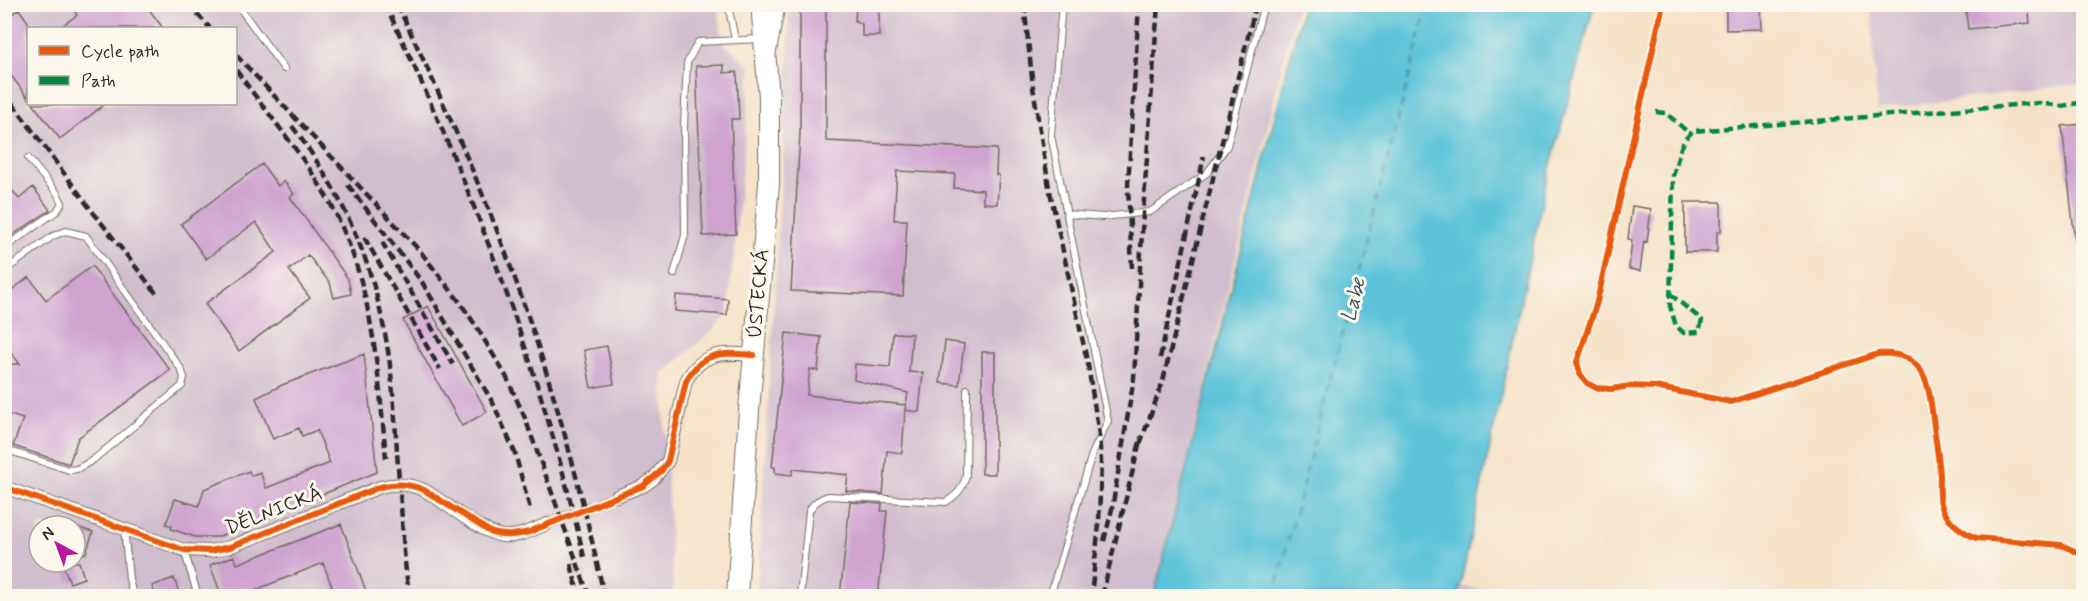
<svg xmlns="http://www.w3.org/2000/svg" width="2088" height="601" viewBox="0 0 2088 601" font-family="Mynerve,sans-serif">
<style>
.industrial{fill:#d0bdcd;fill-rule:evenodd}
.water{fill:#5cc3d9;stroke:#447782;stroke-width:1.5}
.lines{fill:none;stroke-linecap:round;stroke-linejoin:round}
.ferry{stroke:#3a595f;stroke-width:1.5;stroke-dasharray:8 6;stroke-linecap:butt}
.building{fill:#cfa2d0}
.minor-tunnel{stroke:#cdbda8;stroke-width:12;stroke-dasharray:12 6;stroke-linecap:butt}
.service-casing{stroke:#726b62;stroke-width:8}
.minor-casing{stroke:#726b62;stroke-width:14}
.primary-casing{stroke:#726b62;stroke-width:22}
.service{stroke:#fff;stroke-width:6}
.minor{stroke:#fff;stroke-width:12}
.primary{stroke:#fff;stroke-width:20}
.rail{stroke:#2b2b2b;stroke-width:4.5;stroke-dasharray:9 4.5;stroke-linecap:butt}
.quiet{stroke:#00873e;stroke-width:4.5;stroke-dasharray:9 4.5;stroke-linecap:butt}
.cycleway-casing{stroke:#fbf7ec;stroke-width:10}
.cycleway{stroke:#e8590c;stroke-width:6}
.labels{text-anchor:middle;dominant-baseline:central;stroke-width:6;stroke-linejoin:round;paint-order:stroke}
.street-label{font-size:20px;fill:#2b2b2b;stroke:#fbf7ec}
.water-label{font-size:21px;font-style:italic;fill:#3a595f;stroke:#fbf7ec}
</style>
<rect width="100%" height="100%" fill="#fbf7ec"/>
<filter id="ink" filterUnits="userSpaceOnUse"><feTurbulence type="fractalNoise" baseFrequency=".0167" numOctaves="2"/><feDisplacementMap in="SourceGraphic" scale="12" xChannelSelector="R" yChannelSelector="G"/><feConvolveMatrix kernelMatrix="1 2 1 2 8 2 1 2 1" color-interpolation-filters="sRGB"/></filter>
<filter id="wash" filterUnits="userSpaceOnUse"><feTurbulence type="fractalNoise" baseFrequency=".008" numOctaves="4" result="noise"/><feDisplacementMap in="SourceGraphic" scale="24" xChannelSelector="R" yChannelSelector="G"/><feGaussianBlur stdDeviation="1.35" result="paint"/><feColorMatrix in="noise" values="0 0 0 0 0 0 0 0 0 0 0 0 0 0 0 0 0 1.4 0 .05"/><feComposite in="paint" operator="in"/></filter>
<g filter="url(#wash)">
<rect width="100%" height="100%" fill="#f5e2c7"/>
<path class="industrial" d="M4 5H718L723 44 735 52 751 68 736 234 727 315 715 328 662 375 673 596H5ZM28 28H236V104H28ZM39 526H75V562H39Z
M789 5H1297L1154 596H757L788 65Z
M1871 5H2083V83L1877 110Z
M1460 586 1541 596H1458Z"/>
<path class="water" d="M1303 5H1594L1546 183 1458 596H1154Z"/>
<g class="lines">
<path class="ferry" d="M1274 596 1428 4"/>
</g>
<g id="blocks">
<path class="building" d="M70 4H145L163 28H59L77 15Z
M800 4H826V141L997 149 996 175H999L997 204 983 203V190L954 188 955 174 897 171 894 220H907L903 296 791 291 800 133Z
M856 4H879V36H862V24L855 21Z
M1726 4H1761L1762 29 1726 30Z
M1965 4H2028L2030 23 1968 29Z
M19 9 28 22V98L4 66V20Z
M724 65V73L737 72 739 119H731L736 234 703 236 696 66Z
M33 104H105L60 139Z
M2084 124V241H2075L2062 126Z
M262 164 278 186 284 181 294 194 290 197 348 279 351 294 334 298 330 283 308 255 289 270 310 298 239 351 205 304 276 252 256 222 206 259 181 224Z
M4 180 19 199 33 187 50 210 4 241Z
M1685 202H1721V232H1717V252H1685Z
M1632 206 1651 209 1647 242 1644 241 1640 271 1629 269 1632 240 1628 239Z
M92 266 170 370 78 438 69 464 13 446 23 419 4 413V364H20L4 344V296L29 277 46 300Z
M676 295 728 299 727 315 675 311Z
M428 306 487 412 462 426 403 320Z
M786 333 821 337 818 371 810 369 807 395 906 405 905 410 908 393 854 380 855 364 890 367 893 333 912 334 909 372 923 373 919 412 905 410 902 453 887 451 883 494 846 491 848 475 793 469 792 475 775 473V467H772Z
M945 341 964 344 959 385 940 383Z
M607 346 614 384 591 388 584 350Z
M982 352H995V474H982Z
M364 354 377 472 218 537H195L171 529 172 526 166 524 175 499 199 506 204 489 249 471 251 476 260 472 266 488 330 463 317 430 302 436 299 428 273 439 256 398 282 385Z
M850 502 882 504 881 511H887L878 597H840Z
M341 524 366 591 350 597H336L323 563 238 597H222L210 565 234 556 237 564Z
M75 527 93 532 86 553 75 557Z
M62 562H79L84 578 70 583Z
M174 578 178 590 162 597H156L152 586Z"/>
</g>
</g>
<g filter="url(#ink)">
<use href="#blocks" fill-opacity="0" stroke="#726b62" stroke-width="1.5"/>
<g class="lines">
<path class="minor-tunnel" d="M547 524 617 496"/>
<defs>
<path id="service" d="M237 4 284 69
M728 4 735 40
M1067 214 1103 217 1150 212 1207 173 1227 146 1264 4
M4 248 57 211 62 203 57 193 28 158
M4 271 53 236 66 231 86 236 181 369 184 377 182 386 93 460 77 469 69 470 10 451 4 446
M674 274 685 235 684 125 687 63 698 42 760 39
M124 528 129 579 133 596
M184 550 198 596
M800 596 809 511C814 502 819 499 828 496L946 502C957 495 963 489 966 475L967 389
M1050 596 1092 454 1108 421 1051 135 1062 4"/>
<path id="minor" d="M770 51 779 4
M4 487 184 550 210 551 230 547 380 487C395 483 410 484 424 490 445 502 480 532 502 536 517 538 533 530 547 524
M617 496 643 486 653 479 668 461 686 381C703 350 723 353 754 355"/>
<path id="primary" d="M737 596 749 410 769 184V97L761 4"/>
</defs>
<use href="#service" class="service-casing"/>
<use href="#minor" class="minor-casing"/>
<use href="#primary" class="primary-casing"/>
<use href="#service" class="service"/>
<use href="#minor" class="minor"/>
<use href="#primary" class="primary"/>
<path class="rail" d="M188 4 210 28
M385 4C470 181 540 365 584 557
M397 4C434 81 469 159 500 238 544 354 579 475 604 596
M1024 4 1033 87 1049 187 1088 365 1099 435 1101 461 1099 524 1091 596
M236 55 420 251 459 301 476 326 506 376 525 418 589 596
M236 70C267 113 303 154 329 201 373 280 378 370 386 458
M4 92 89 207 156 293
M292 126C338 187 368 249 383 324 395 378 395 436 400 492 403 526 403 563 410 596
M348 185 422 282 493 403 515 453 530 509
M364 237 440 369
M382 242 453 364
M1132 268 1128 186 1139 4
M1160 358 1204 156
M1140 444 1163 381 1256 4
M1104 541 1112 509 1134 378 1143 213 1158 4
M571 564 579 596
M1102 596 1141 437"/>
<path class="quiet" d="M1656 112 1666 113 1690 134
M1670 294 1702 320 1699 332 1684 333 1676 326 1670 306 1673 176 1680 150 1686 138 1693 131 2038 103 2062 106 2084 102"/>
<defs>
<path id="cycleway" d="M1663 4 1597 302 1577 362 1580 374 1587 383 1596 388 1612 389 1630 386 1655 387 1731 402 1878 354C1928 350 1929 388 1934 426 1936 443 1939 459 1940 476 1940 485 1939 495 1941 504 1945 520 1962 532 1976 538L2061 545 2084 555
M4 487 184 550 210 551 230 547 380 487C395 483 410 484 424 490L492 533C506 537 516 535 529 532L643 486 661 471 668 461 686 381C703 350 723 353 754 355"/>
</defs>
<use href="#cycleway" class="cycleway-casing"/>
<use href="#cycleway" class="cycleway"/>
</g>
</g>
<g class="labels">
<g class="street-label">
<text transform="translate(759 294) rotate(-85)">ÚSTECKÁ</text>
<text transform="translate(274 511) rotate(-21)">DĚLNICKÁ</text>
</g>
<g class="water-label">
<text transform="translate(1354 300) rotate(-75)">Labe</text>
</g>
</g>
<rect width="2088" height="601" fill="none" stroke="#fbf7ec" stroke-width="24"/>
<rect x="27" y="27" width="210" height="78" fill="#fbf7ec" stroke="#a8a59f" stroke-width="1.5"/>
<rect x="39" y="46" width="30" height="9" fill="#e8590c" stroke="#a8a59f" stroke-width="1.5"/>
<text x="81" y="57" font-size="18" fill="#2b2b2b">Cycle path</text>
<rect x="39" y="76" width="30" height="9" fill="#00873e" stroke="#a8a59f" stroke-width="1.5"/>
<text x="81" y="87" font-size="18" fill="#2b2b2b">Path</text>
<g transform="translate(57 544) rotate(319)"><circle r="28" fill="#fbf7ec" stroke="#a8a59f" stroke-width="1.5"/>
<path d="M0-4.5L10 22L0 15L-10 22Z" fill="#b5179e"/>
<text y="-9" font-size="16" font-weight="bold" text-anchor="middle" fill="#2b2b2b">N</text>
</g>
</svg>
